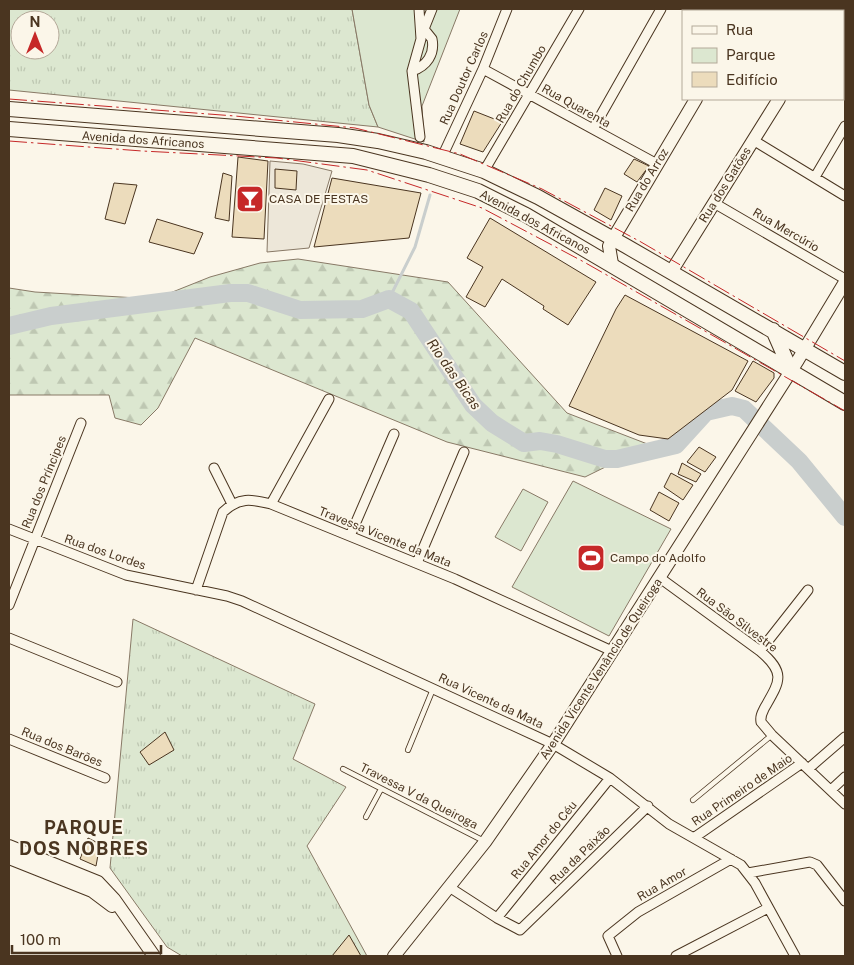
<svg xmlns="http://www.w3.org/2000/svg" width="854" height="965" viewBox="0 0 854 965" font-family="'Public Sans',sans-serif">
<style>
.grass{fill:url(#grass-tufts);stroke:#887966;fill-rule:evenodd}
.forest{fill:url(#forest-firs);stroke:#887966}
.park{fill:#dce7d0;stroke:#887966}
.parking{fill:#ede7d9;stroke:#887966}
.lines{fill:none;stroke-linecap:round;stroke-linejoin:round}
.stream{stroke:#c9cecd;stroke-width:3}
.river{stroke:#c9cecd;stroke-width:18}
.building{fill:#ecdcbc;stroke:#4a3520}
.lane-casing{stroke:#4a3520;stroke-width:6}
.street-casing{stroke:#4a3520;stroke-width:11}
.secondary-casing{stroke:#4a3520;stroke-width:14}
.primary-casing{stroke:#4a3520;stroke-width:16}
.lane{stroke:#fbf6e9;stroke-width:4.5}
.street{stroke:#fbf6e9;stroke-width:9}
.secondary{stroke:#fbf6e9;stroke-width:12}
.primary{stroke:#fbf6e9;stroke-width:14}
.power{stroke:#c62828;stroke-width:1;stroke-dasharray:18 4 2.5 4;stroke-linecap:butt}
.labels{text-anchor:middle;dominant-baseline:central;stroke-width:4;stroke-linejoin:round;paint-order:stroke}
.street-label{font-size:12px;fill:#4a3520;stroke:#fbf6e9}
.poi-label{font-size:12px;fill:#4a3520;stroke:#fbf6e9;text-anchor:start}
.water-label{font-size:14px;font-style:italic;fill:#4a3520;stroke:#fbf6e9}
.district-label{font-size:18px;font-weight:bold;letter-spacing:1px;fill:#4a3520;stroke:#fbf6e9}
</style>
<defs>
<pattern id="grass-tufts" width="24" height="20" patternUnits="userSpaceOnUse" patternTransform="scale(1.25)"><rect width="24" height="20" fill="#dce7d0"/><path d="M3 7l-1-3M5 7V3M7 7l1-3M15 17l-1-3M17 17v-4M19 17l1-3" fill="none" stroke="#bec7b2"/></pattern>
<pattern id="forest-firs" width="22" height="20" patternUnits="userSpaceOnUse" patternTransform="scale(1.25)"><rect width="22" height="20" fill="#dce7d0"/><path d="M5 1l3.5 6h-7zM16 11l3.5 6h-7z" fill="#bec7b2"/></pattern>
</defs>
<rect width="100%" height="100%" fill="#fbf6e9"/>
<path class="grass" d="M9 9H352L369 105 378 127 9 90ZM20 20H50V50H20Z
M133 619 315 704 293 759 346 787 307 846 367 956H182L167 947 110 868Z"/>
<path class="forest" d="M298 259 448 282 567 413 650 445 585 477 447 442 195 338 158 408 141 425 115 418 109 395H9V288L35 292 155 299 210 277 260 263Z"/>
<path class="park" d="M352 9H460L422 106 424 142 378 127 369 105Z
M573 481 671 529 609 636 512 587Z
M523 489 548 502 521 551 495 537Z"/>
<path class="parking" d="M270 161 303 164 332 171 309 248 267 252Z"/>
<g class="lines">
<path class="stream" d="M389 299 415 247 430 195"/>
<path class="river" d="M9 326 51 316 230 293H248L300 310 362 309 389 299 411 311 473 405 492 423 524 443 540 441 557 444 605 459H617L676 445 706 412 732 406 744 409 799 461 845 517"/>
</g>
<path class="building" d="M474 111 502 122 483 152 460 144Z
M238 157 268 161 264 239 232 237Z
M634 159 649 166 637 182 624 174Z
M275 169 297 171 296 190 275 188Z
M223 173 232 176 229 221 215 218Z
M332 178 421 193 409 238 314 247Z
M114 183 137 185 125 224 105 219Z
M605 188 622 196 611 220 594 210Z
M490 218 596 282 568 325 543 309 544 306 502 279 485 307 466 297 483 267 467 258Z
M157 219 203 233 194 254 149 242Z
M625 295 748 361 732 390 668 439 639 435 569 406 616 309Z
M753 361 774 373V378L756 402 735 391Z
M699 447 716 457 705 472 687 462Z
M682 463 701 474 696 482 678 474Z
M671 473 693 485 683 500 664 487Z
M659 492 679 503 669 521 650 510Z
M165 732 174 750 149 765 140 752Z
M88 838 100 844 96 866 80 859Z
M349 935 361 956H332Z"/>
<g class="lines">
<defs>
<path id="lane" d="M408 750 433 689
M343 769 484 841
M693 800 772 735
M366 817 381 789"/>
<path id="street" d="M419 9 421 39 412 71 420 137
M830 11 831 9
M422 34 432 9
M483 69 657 164
M412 71C427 66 435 54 432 39L424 29
M593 129 661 9
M753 140 845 196
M442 157 483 69 507 9
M484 171 579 9
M815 177 845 126
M714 203 845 279
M214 468 232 504
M271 504 329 399
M9 529 126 575 227 596 242 601 553 744 610 778 669 824 741 865 755 883 795 956
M350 536 394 434
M417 563 464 452
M660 578 760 651C786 673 780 681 765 707 762 713 760 716 761 722L772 735 845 804
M196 590 223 512C239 497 251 499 271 504L455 579 612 651
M9 605 81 423
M9 638 117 682
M760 651 808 590
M9 739 105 778
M808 769 845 737
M831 790 845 777
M695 837 802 763
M748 873 810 862 817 865 845 901
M449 887 497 918 520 930 648 806
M497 918 610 778
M617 956 608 936 638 912 731 859
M676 956 768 908"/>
<path id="secondary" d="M748 11 749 9
M612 264 609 246 613 239 696 99
M671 272 779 99
M9 846 98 882 114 899 154 956
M9 858 92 891 112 906
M394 956 485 842 553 744 798 360 845 282"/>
<path id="primary" d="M9 109 338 135 378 141 426 152 484 171 538 197 626 246 845 373
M9 129 353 156 429 175 478 191 526 215 845 403
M773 330 791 371"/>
</defs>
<use href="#lane" class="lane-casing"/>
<use href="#street" class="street-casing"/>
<use href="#secondary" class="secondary-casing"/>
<use href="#primary" class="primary-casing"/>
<use href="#lane" class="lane"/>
<use href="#street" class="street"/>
<use href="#secondary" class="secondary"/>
<use href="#primary" class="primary"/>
<path class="power" d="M9 99 235 116 355 128 460 154 542 189 641 242 845 361
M9 141 142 151 277 158 367 170 482 208 584 262 845 411"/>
</g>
<defs>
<symbol id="bar-square" viewBox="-11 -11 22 22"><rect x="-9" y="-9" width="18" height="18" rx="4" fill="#c62828" stroke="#fbf6e9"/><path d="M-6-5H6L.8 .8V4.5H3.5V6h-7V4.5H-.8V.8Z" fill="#fff"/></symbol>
<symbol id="stadium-square" viewBox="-11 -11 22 22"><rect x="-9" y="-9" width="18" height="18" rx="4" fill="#c62828" stroke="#fbf6e9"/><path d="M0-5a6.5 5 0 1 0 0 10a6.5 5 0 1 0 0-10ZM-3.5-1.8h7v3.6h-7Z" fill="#fff"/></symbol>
</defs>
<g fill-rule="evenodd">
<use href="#bar-square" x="234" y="183" width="32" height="32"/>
<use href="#stadium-square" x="575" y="542" width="32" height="32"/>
</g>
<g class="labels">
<g class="street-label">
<text transform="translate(464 78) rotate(-66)">Rua Doutor Carlos</text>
<text transform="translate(521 84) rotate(-60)">Rua do Chumbo</text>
<text transform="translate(576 106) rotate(29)">Rua Quarenta</text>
<text transform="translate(143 140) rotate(4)">Avenida dos Africanos</text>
<text transform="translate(647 180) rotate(-59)">Rua do Arroz</text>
<text transform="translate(725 185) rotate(-58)">Rua dos Gatões</text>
<text transform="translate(535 222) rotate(28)">Avenida dos Africanos</text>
<text transform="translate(786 230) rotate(30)">Rua Mercúrio</text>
<text transform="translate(44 482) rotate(-68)">Rua dos Príncipes</text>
<text transform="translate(385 537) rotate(22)">Travessa Vicente da Mata</text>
<text transform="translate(105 552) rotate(19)">Rua dos Lordes</text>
<text transform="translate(737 620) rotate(37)">Rua São Silvestre</text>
<text transform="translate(601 669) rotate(-57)">Avenida Vicente Venâncio de Queiroga</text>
<text transform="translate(491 701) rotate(25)">Rua Vicente da Mata</text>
<text transform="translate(62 747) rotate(22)">Rua dos Barões</text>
<text transform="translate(742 790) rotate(-34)">Rua Primeiro de Maio</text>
<text transform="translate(419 796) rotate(27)">Travessa V da Queiroga</text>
<text transform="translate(544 840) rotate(-51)">Rua Amor do Céu</text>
<text transform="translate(580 855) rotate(-44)">Rua da Paixão</text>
<text transform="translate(662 884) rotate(-30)">Rua Amor</text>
</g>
<g class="poi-label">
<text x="269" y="199">CASA DE FESTAS</text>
<text x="610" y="558">Campo do Adolfo</text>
</g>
<g class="water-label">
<text transform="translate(454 374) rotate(55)">Rio das Bicas</text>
</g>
<g class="district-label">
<text x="84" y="827">PARQUE<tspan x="84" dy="21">DOS NOBRES</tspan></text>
</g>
</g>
<rect width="854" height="965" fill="none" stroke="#4a3520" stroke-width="20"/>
<rect x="682" y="10" width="162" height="90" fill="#fbf6e9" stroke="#b4a999"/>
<rect x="692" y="26" width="25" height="8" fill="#fbf6e9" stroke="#b4a999"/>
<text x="726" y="35" font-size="15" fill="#4a3520">Rua</text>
<rect x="692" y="48" width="25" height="15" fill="#dce7d0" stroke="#b4a999"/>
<text x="726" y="60" font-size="15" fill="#4a3520">Parque</text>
<rect x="692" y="72" width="25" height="15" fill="#ecdcbc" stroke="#b4a999"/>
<text x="726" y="85" font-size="15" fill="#4a3520">Edifício</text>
<g transform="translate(35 35)"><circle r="24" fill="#fbf6e9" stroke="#b4a999"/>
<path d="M0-4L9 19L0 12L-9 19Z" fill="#c62828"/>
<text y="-8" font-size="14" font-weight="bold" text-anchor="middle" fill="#4a3520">N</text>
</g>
<path d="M12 945v8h149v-8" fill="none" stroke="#4a3520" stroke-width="2.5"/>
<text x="20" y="945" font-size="15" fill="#4a3520" stroke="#fbf6e9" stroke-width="4" paint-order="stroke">100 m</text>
</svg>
